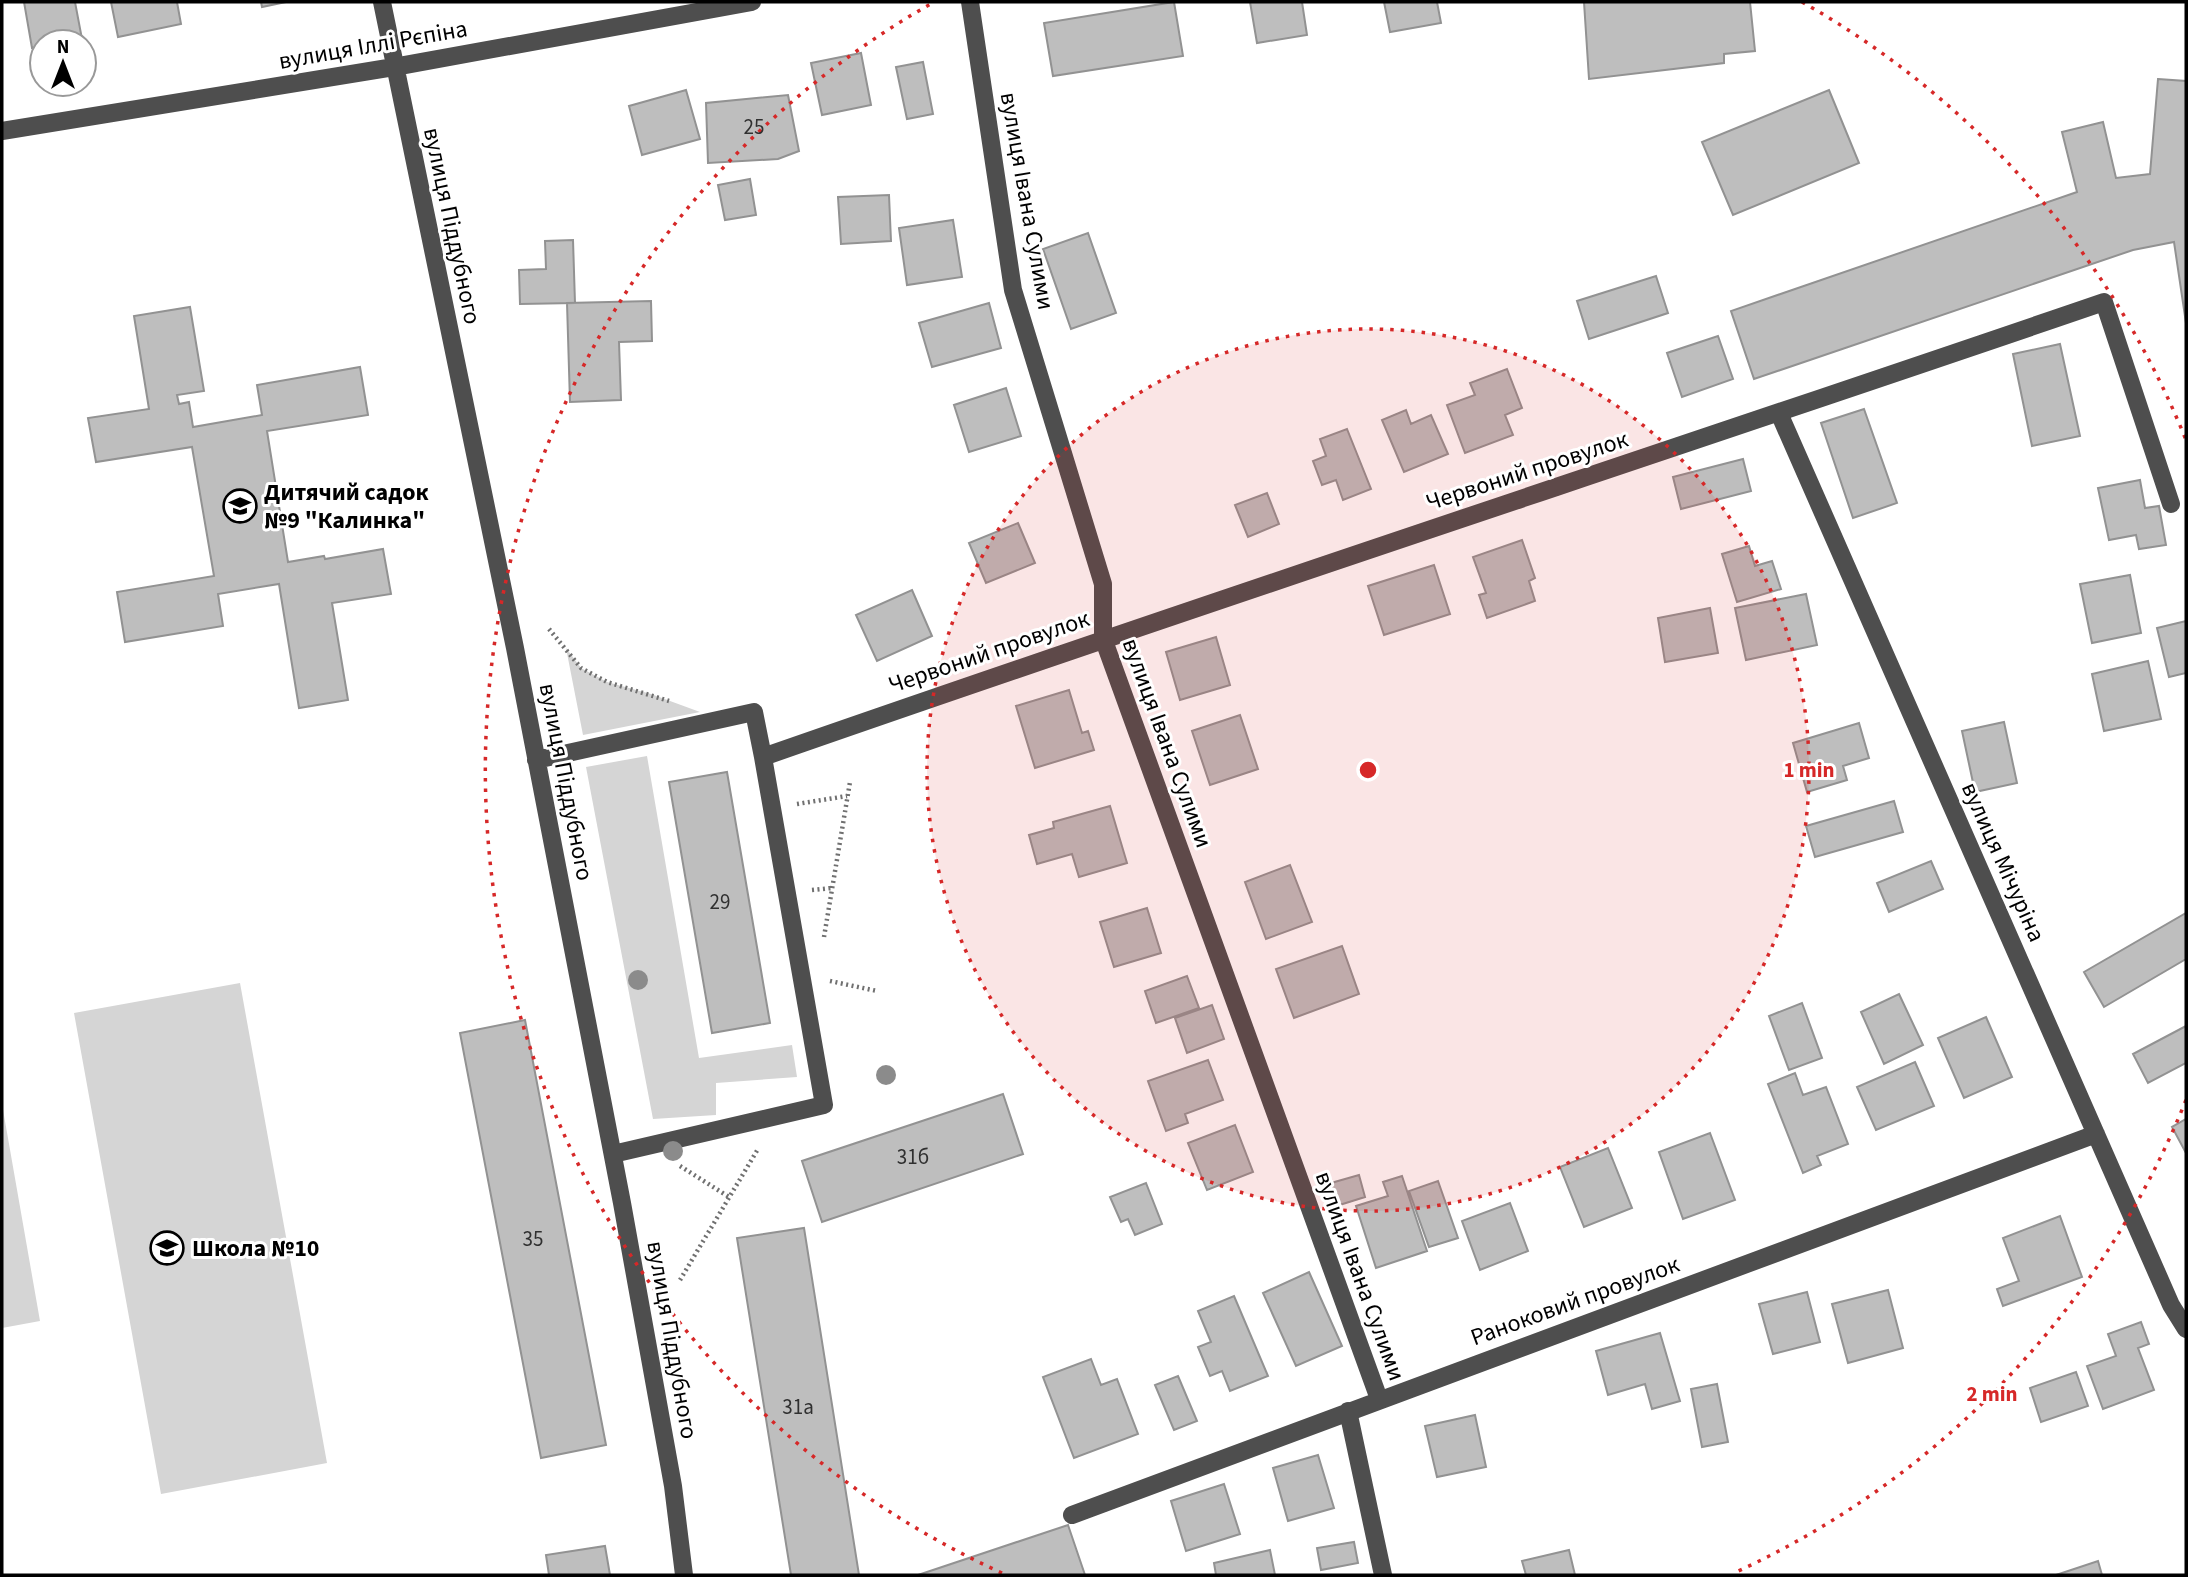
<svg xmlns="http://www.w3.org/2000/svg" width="2188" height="1577" viewBox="0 0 2188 1577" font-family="'Source Sans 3',sans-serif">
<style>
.green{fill:#d5d5d5}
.building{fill:#bebebe;stroke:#929292;stroke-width:2}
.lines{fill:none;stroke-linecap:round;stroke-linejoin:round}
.path{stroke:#707070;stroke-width:4.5;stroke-dasharray:2 3.5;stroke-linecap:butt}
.minor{stroke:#4e4e4e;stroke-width:18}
.tree{fill:#8b8b8b}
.ring{fill:none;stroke:#d62828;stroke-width:3.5;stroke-dasharray:3.5 7}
.labels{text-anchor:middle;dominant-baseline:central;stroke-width:6;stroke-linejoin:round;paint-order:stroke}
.number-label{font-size:21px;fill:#303030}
.street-label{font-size:24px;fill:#000;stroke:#fff}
.poi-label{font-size:24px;font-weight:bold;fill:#000;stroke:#fff;text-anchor:start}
.centre{fill:#d62828;stroke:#fff;stroke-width:3.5}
.ring-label{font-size:21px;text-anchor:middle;font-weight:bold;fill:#d62828;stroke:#fff;stroke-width:6;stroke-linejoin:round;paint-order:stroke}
</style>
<rect width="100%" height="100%" fill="#fff"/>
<path class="green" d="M566 648 581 668 607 682 651 694 700 712 583 735Z
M647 756 699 1058 792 1045 797 1077 716 1083V1115L653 1119 586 767Z
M240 983 327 1463 161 1494 74 1013Z
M2 1104 40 1321 2 1328Z"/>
<path class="building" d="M24 2H75L82 39 42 42V46L32 48Z
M111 2H177L181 24 118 37Z
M261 2H286L262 7Z
M1174 2 1183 56 1053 76 1044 23Z
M1250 2H1302L1307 35 1257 43Z
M1384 2H1437L1441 23 1390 32Z
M1584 2H1750L1755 51 1724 54V63L1589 79Z
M861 53 871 105 822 115 811 63Z
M923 62 933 114 907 119 896 67Z
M2158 79 2186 81V323L2174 242 2133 250 1754 379 1731 311 2077 192 2062 132 2103 122 2116 178 2150 174Z
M686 90 700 139 642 155 629 106Z
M1829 90 1859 163 1733 215 1702 142Z
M788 95 799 151 778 159 708 163 706 103Z
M750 179 756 215 725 220 718 185Z
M889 195 891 241 841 244 838 197Z
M953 220 962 277 907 285 899 228Z
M1088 233 1116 313 1071 329 1043 249Z
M573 240 575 303 520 304 519 270 546 269 545 241Z
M1656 276 1668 313 1589 339 1577 301Z
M651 301 652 341 619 342 621 400 570 402 567 303Z
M989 303 1001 348 932 367 919 323Z
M190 307 204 391 177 395 179 404 189 402 193 427 262 415 257 385 360 367 368 415 267 431 288 562 324 556 325 559 383 549 391 594 332 603 348 700 299 708 279 584 218 594 223 626 125 642 117 592 214 576 192 447 96 462 88 418 149 409 134 316Z
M1718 336 1733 379 1682 397 1667 353Z
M2060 344 2080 436 2032 446 2013 354Z
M1507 369 1522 408 1505 415 1513 435 1465 453 1447 405 1475 395 1470 383Z
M1006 388 1021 436 969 452 954 405Z
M1864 409 1897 503 1853 518 1821 423Z
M1406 410 1411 424 1431 415 1448 454 1404 472 1382 420Z
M1347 429 1371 489 1343 500 1336 480 1322 485 1313 461 1326 456 1320 439Z
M1743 459 1751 491 1681 509 1673 477Z
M2140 480 2145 508 2159 506 2166 545 2139 549 2136 535 2109 540 2098 488Z
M1267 493 1279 524 1248 537 1235 505Z
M1018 523 1035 563 986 583 969 543Z
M1522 540 1535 578 1529 581 1535 601 1487 618 1479 595 1486 593 1473 557Z
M1749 546 1755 566 1772 561 1781 589 1737 602 1722 554Z
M1434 565 1450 614 1384 635 1368 586Z
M2130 575 2141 633 2092 643 2080 584Z
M912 590 932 636 877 661 856 615Z
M1806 594 1817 645 1746 660 1735 608Z
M1710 608 1718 653 1665 662 1658 618Z
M2186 621V673L2169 677 2157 628Z
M1216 637 1230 685 1180 700 1166 652Z
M2148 661 2161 719 2104 731 2092 674Z
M1069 690 1082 733 1088 731 1094 750 1035 768 1016 706Z
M1240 715 1258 769 1210 785 1192 731Z
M2004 722 2017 783 1975 792 1962 731Z
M1859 723 1869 758 1843 766 1847 780 1807 792 1793 743Z
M727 772 770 1023 712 1033 669 782Z
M1894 801 1903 832 1815 857 1806 826Z
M1110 806 1127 863 1079 877 1072 854 1037 864 1029 835 1054 828 1053 822Z
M1931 861 1943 889 1889 912 1877 883Z
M1290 865 1312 922 1266 939 1245 882Z
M1147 908 1161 953 1114 967 1100 922Z
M2186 913V959L2104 1007 2084 972Z
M1342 946 1359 994 1294 1018 1276 969Z
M1187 976 1199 1008 1156 1023 1145 991Z
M1899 994 1923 1045 1884 1064 1861 1012Z
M1802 1003 1822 1058 1789 1070 1769 1016Z
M1212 1005 1224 1039 1187 1053 1175 1018Z
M1986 1017 2012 1077 1964 1098 1938 1038Z
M525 1020 606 1445 541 1458 460 1033Z
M2186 1026V1063L2148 1083 2133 1054Z
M1208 1060 1223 1100 1185 1114 1188 1123 1166 1131 1148 1081Z
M1915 1062 1934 1106 1876 1130 1857 1087Z
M1795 1073 1803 1095 1826 1087 1848 1144 1817 1156 1821 1165 1803 1173 1768 1084Z
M1003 1094 1023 1154 822 1222 802 1161Z
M2186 1119V1153L2172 1127Z
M1235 1125 1253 1172 1207 1190 1188 1143Z
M1710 1133 1735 1200 1683 1219 1659 1152Z
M1608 1148 1632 1208 1584 1227 1560 1167Z
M1359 1175 1365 1197 1330 1208 1324 1185Z
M1402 1176 1427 1251 1376 1268 1356 1206 1388 1196 1383 1182Z
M1438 1181 1458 1238 1429 1247 1409 1191Z
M1146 1183 1162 1224 1135 1235 1128 1219 1121 1222 1110 1197Z
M1510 1203 1528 1251 1480 1270 1462 1221Z
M2060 1216 2082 1277 2003 1306 1997 1289 2019 1281 2003 1238Z
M804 1228 859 1575H791L737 1238Z
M1309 1272 1342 1346 1296 1366 1263 1293Z
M1888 1290 1903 1348 1848 1363 1832 1304Z
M1807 1292 1820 1342 1773 1354 1759 1304Z
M1234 1296 1268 1376 1230 1391 1222 1371 1210 1376 1198 1347 1211 1342 1198 1311Z
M2141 1322 2149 1344 2138 1348 2154 1390 2103 1409 2087 1366 2116 1356 2108 1334Z
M1660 1333 1680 1401 1652 1409 1645 1384 1608 1395 1596 1351Z
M1091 1359 1101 1385 1117 1379 1138 1434 1074 1458 1043 1377Z
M2076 1372 2088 1406 2041 1422 2030 1388Z
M1178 1376 1197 1421 1174 1430 1155 1385Z
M1717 1384 1728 1442 1702 1447 1691 1389Z
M1475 1415 1486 1467 1437 1477 1425 1426Z
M1318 1455 1334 1508 1288 1521 1273 1468Z
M1224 1484 1240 1534 1186 1551 1171 1501Z
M1068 1525 1085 1575H918Z
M1354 1542 1358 1563 1321 1570 1317 1548Z
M605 1546 610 1575H549L546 1555Z
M1270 1550 1275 1575H1216L1214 1563Z
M1569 1550 1575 1575H1526L1522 1561Z
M2098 1561 2102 1575H2056Z"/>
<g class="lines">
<path class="path" d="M549 629 581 668 607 682 669 701
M797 804 847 796
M812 890 832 888
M824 937 850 782
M830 981 877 991
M680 1166 729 1197
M680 1280 758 1149"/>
<path class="minor" d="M382 2 515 648 622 1203 673 1486 684 1575
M970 2 1013 290 1103 584V638L1379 1399
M2 131 394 67 752 2
M1779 413 2171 1305 2186 1329
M763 757C1209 601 1657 455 2104 302L2171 504
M536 760 754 712 763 757 824 1105 613 1154
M1348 1411 1383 1575
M1072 1515 2096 1134"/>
</g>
<g class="tree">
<circle cx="638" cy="980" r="10"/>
<circle cx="886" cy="1075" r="10"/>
<circle cx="673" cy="1151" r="10"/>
</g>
<circle cx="1368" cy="770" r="441" fill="#d62828" fill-opacity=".12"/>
<g class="ring">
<circle cx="1368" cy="770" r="441"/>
<path d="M2186 1100A882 882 0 0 1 1734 1573M1002 1573A882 882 0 0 1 934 2M1802 2A882 882 0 0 1 2186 440"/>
</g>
<defs>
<symbol id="school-ring" viewBox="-11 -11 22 22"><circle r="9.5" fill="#fff" stroke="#000" stroke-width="1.5"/><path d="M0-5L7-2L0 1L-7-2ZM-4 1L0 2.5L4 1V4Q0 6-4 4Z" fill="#000"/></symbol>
</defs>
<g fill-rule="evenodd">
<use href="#school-ring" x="221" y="487" width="38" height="38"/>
<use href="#school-ring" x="148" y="1229" width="38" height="38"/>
</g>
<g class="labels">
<g class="number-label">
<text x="754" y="127">25</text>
<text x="720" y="902">29</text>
<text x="913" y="1157">31б</text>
<text x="533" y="1239">35</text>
<text x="798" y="1407">31а</text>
</g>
<g class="street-label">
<text transform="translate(373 45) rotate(-10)">вулиця Іллі Рєпіна</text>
<text transform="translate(1027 201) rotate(80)">вулиця Івана Сулими</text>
<text transform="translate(452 226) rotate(78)">вулиця Піддубного</text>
<text transform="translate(1527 471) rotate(-18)">Червоний провулок</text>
<text transform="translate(989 652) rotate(-19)">Червоний провулок</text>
<text transform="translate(1167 743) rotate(70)">вулиця Івана Сулими</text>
<text transform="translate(566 782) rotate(79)">вулиця Піддубного</text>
<text transform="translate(2003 862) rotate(66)">вулиця Мічуріна</text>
<text transform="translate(1360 1276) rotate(70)">вулиця Івана Сулими</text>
<text transform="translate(1575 1301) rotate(-20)">Раноковий провулок</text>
<text transform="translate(672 1340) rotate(80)">вулиця Піддубного</text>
</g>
<g class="poi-label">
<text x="264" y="492">Дитячий садок<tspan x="264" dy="28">№9 "Калинка"</tspan></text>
<text x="192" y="1248">Школа №10</text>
</g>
</g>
<circle cx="1368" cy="770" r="10" class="centre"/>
<g class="ring-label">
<text x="1809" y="777">1 min</text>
<text x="1992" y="1401">2 min</text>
</g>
<rect width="2188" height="1577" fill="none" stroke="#000000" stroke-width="7"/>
<g transform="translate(63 63)"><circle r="33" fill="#ffffff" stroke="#999999" stroke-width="2"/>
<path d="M0-5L12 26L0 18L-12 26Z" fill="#000000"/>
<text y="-10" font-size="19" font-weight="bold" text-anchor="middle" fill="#000000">N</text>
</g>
</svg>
